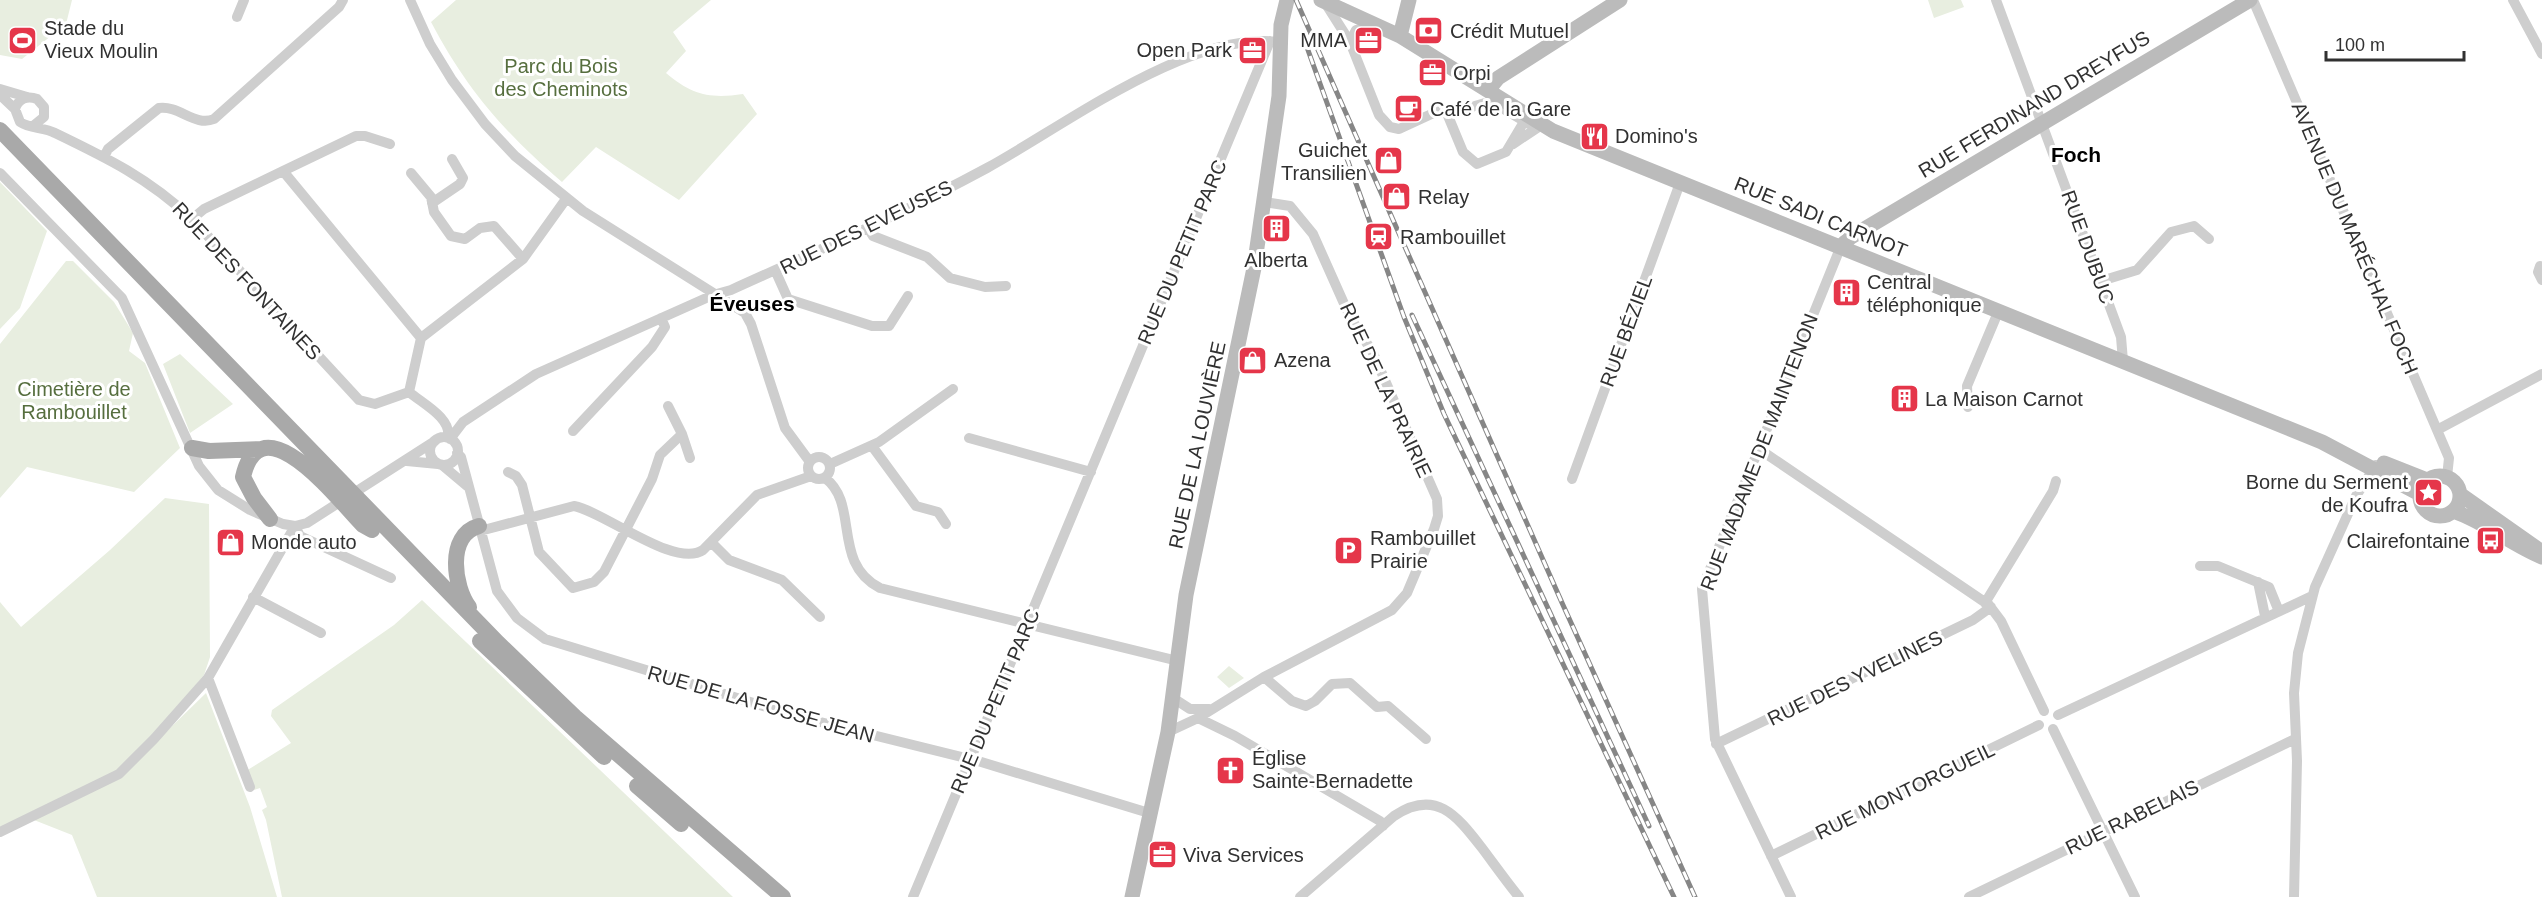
<svg xmlns="http://www.w3.org/2000/svg" width="2542" height="897" viewBox="0 0 2542 897" font-family="Arial,sans-serif">
<style>
.green{fill:#e8eee0}
.lines{fill:none;stroke-linecap:round;stroke-linejoin:round}
.street{stroke:#cecece;stroke-width:10}
.secondary{stroke:#bbb;stroke-width:15}
.primary{stroke:#a9a9a9;stroke-width:16}
.rail-casing{stroke:#868686;stroke-width:5}
.rail{stroke:#fff;stroke-width:3;stroke-dasharray:9;stroke-linecap:butt}
.labels{text-anchor:middle;dominant-baseline:central;stroke-width:6;stroke-linejoin:round;paint-order:stroke}
.poi-label{font-size:20px;fill:#313131;stroke:#fff;text-anchor:start}
.park-label{font-size:20px;fill:#566e3e;stroke:#fff}
.street-label{font-size:20px;fill:#313131;stroke:#fff}
.neighbourhood-label{font-size:21px;font-weight:bold;fill:#000;stroke:#fff}
</style>
<rect width="100%" height="100%" fill="#fff"/>
<path class="green" d="M0 0H72L66 24 22 59 0 55Z
M456 0H711L673 32 686 51 666 73C692 95 710 99 743 94L757 114 679 200 596 147 562 182C504 132 467 90 431 22Z
M1928 0H1961L1964 7 1934 18Z
M0 182 47 231 20 308 0 329Z
M66 261H73L114 302 133 333 129 351 145 363 180 448 134 492 27 467 0 498V344Z
M180 354 233 404 190 433 163 364Z
M165 498 209 504 210 657 204 675 120 777 206 693 250 807 277 897H97L72 835 34 820 0 835V602L21 627 110 550Z
M422 600 733 897H282L266 820 262 810 267 807 260 788 254 790 246 771 291 743 271 716 272 710 394 625Z
M1229 666 1244 678 1229 688 1217 677Z"/>
<g class="lines">
<path class="street" d="M410 0 430 44 452 80 485 124 515 156 583 211 745 313 751 324 785 428 810 462
M1996 0 2121 337 2123 361
M2253 0 2449 458 2447 477
M2513 0 2542 54
M1324 1 1350 42 1379 115 1390 127 1399 129 1438 111H1458L1485 103 1495 104 1529 124
M237 17 244 0
M1350 42 1356 30 1374 25
M0 89 27 97
M0 95 15 109
M1446 111 1463 152 1477 164 1506 152 1528 115
M33 126 44 117V107L37 99C27 95 18 99 15 109L20 122C30 129 44 127 55 133 109 159 148 178 192 219L359 400 375 404 409 392
M1513 144 1537 128
M104 157 108 149 159 108C179 105 195 127 214 119L339 7 343 0
M283 171 356 136H365L390 144
M0 173 122 298 199 466 218 490 250 510 283 524 295 526 307 523 435 441
M411 173 431 197 434 212 451 236 465 239 480 228 494 226 523 259
M432 203 460 184 463 178 452 159
M192 219 204 209 283 171 421 338 409 392
M868 228 873 236 927 257 950 278 985 287 1006 286
M2540 266 2538 272 2542 280
M775 270 788 299 872 326H889L908 296
M2101 281 2137 270 2171 232 2194 226 2209 239
M421 338 523 259 566 199
M409 392C423 404 452 418 448 438
M668 406 682 434
M1968 407 1967 386 1999 310
M2437 430 2542 374
M573 431 652 347 665 327 661 318
M430 451a14 14 0 1 1 28 0a14 14 0 1 1-28 0Z
M969 438 1091 472
M450 439 463 422 536 374 713 295 731 290C817 251 904 213 987 168 1064 126 1190 30 1279 42
M872 446 916 506 938 512 946 524
M1759 449 1989 605 2001 621 2044 711
M457 453 461 457 497 591 517 618 545 639 796 716 978 761 1149 813
M808 468a11 11 0 1 1 22 0a11 11 0 1 1-22 0Z
M407 461 438 464
M830 464 879 442 953 389
M442 465 467 486
M508 472 516 476 522 485 539 552 573 588 594 582 604 572 652 479 660 455 682 434 690 458
M825 478C860 504 831 563 880 588L1178 661
M1572 479 1680 183
M295 526 300 536 391 578
M480 531 574 506C605 512 675 569 703 550L757 495 811 476
M711 542 729 560 782 580 820 617
M2200 566H2218L2269 587 2278 609
M2258 582 2265 616
M253 597 321 633
M1985 603 2053 491 2056 481
M1264 677 1292 701 1306 706 1315 701 1332 684 1350 683 1377 707 1388 706 1426 739
M208 678 250 787
M1173 698 1190 709H1209
M2058 715 2312 596
M1198 718 1235 736 1380 821 1383 826
M2053 729 2135 897
M1168 732 1198 718 1264 677 1392 610 1407 593 1434 529 1438 516 1437 499 1373 353 1350 317 1313 234 1290 206 1264 202
M1716 744 1973 620 1991 607
M0 832 119 774 154 739 208 678 295 526
M1771 856 2039 725
M913 897 1270 41
M1300 897 1394 816C1436 788 1457 816 1482 848 1494 864 1506 881 1519 897
M1791 897 1715 739 1702 589 1841 246
M1969 897 2295 739
M2294 897 2297 761 2294 693 2298 653 2315 587 2356 496 2376 465"/>
<path class="secondary" d="M1321 0 1400 36 1553 131 2322 442 2420 494
M1400 36 1409 0
M1489 89 1498 78 1620 0
M1841 246 1851 237 2250 0
M2384 463 2427 480
M2420 496a20 20 0 1 1 40 0a20 20 0 1 1-40 0Z
M2461 495 2538 549
M2453 511C2485 522 2511 544 2542 557
M1132 897 1168 732 1186 595 1254 268 1279 96 1281 25 1287 0"/>
<path class="primary" d="M0 130 498 643 575 717 783 897
M192 448 209 451 262 449
M270 519 254 498 243 477C261 398 340 502 363 525L372 530
M469 607C454 587 446 535 479 526
M480 641 604 757
M637 786 681 824"/>
<defs>
<path id="rail" d="M1296 0 1563 605 1695 897
M1304 39 1404 317 1444 414 1674 897
M1412 315 1649 826"/>
</defs>
<use href="#rail" class="rail-casing"/>
<use href="#rail" class="rail"/>
</g>
<defs>
<symbol id="bank-square" viewBox="-11 -11 22 22"><rect x="-9" y="-9" width="18" height="18" rx="4" fill="#e5364a" stroke="#fff"/><path d="M-6-4H6V4H-6ZM0-2.3a2.3 2.3 0 1 0 0 4.6a2.3 2.3 0 1 0 0-4.6Z" fill="#fff"/></symbol>
<symbol id="stadium-square" viewBox="-11 -11 22 22"><rect x="-9" y="-9" width="18" height="18" rx="4" fill="#e5364a" stroke="#fff"/><path d="M0-5a6.5 5 0 1 0 0 10a6.5 5 0 1 0 0-10ZM-3.5-1.8h7v3.6h-7Z" fill="#fff"/></symbol>
<symbol id="office-square" viewBox="-11 -11 22 22"><rect x="-9" y="-9" width="18" height="18" rx="4" fill="#e5364a" stroke="#fff"/><path d="M-6-3h4V-5.5h4V-3h4V5H-6ZM-1-4.5V-3h2v-1.5ZM-6 0V1H6V0Z" fill="#fff"/></symbol>
<symbol id="cafe-square" viewBox="-11 -11 22 22"><rect x="-9" y="-9" width="18" height="18" rx="4" fill="#e5364a" stroke="#fff"/><path d="M-5.5-4.5H6V0H3Q3 3.5 0 3.5H-2.5Q-5.5 3.5-5.5 0ZM3-3.2v2h1.7v-2ZM-6 4.5H4V6H-6Z" fill="#fff"/></symbol>
<symbol id="restaurant-square" viewBox="-11 -11 22 22"><rect x="-9" y="-9" width="18" height="18" rx="4" fill="#e5364a" stroke="#fff"/><path d="M-5-6h1v4h1v-4h1v4h1v-4h1v5L-1.5 .5V6h-2V.5L-5-1ZM5-6V6H3V1.5H1.5Q1.5-4 5-6Z" fill="#fff"/></symbol>
<symbol id="shop-square" viewBox="-11 -11 22 22"><rect x="-9" y="-9" width="18" height="18" rx="4" fill="#e5364a" stroke="#fff"/><path d="M-5-2.5h2.3a2.7 3.5 0 0 1 5.4 0H5L5.5 6h-11ZM-1.5-2.5h3a1.5 2.3 0 0 0-3 0Z" fill="#fff"/></symbol>
<symbol id="building-square" viewBox="-11 -11 22 22"><rect x="-9" y="-9" width="18" height="18" rx="4" fill="#e5364a" stroke="#fff"/><path d="M-4-6H4V6H1V3H-1V6H-4ZM-2.5-4.3h1.7v1.8h-1.7ZM.8-4.3h1.7v1.8H.8ZM-2.5-1h1.7V.8h-1.7ZM.8-1h1.7V.8H.8Z" fill="#fff"/></symbol>
<symbol id="station-square" viewBox="-11 -11 22 22"><rect x="-9" y="-9" width="18" height="18" rx="4" fill="#e5364a" stroke="#fff"/><path d="M-3-6H3Q5-6 5-4V2Q5 4 3 4L4.5 6H3L1.5 4h-3L-3 6H-4.5L-3 4Q-5 4-5 2V-4Q-5-6-3-6ZM-3.5-4v3h7v-3ZM-3.5 1v1.5H-2V1ZM2 1v1.5H3.5V1Z" fill="#fff"/></symbol>
<symbol id="sight-square" viewBox="-11 -11 22 22"><rect x="-9" y="-9" width="18" height="18" rx="4" fill="#e5364a" stroke="#fff"/><path d="M0-6L1.8-2.2L6-1.7L2.9 1.2L3.7 5.4L0 3.3L-3.7 5.4L-2.9 1.2L-6-1.7L-1.8-2.2Z" fill="#fff"/></symbol>
<symbol id="bus-square" viewBox="-11 -11 22 22"><rect x="-9" y="-9" width="18" height="18" rx="4" fill="#e5364a" stroke="#fff"/><path d="M-5-6H5V4H4V6H2V4H-2V6H-4V4H-5ZM-3.5-4V0h7V-4ZM-3.5 1.2v1.5H-2V1.2ZM2 1.2v1.5H3.5V1.2Z" fill="#fff"/></symbol>
<symbol id="parking-square" viewBox="-11 -11 22 22"><rect x="-9" y="-9" width="18" height="18" rx="4" fill="#e5364a" stroke="#fff"/><path d="M-3.5-5.5H1a3.5 3.5 0 0 1 0 7H-1V5.5H-3.5ZM-1-3.4V-.6H.8a1.4 1.4 0 0 0 0-2.8Z" fill="#fff"/></symbol>
<symbol id="church-square" viewBox="-11 -11 22 22"><rect x="-9" y="-9" width="18" height="18" rx="4" fill="#e5364a" stroke="#fff"/><path d="M-1.2-6h2.4v3.5h3.3v2.4h-3.3V6h-2.4V-.1h-3.3v-2.4h3.3Z" fill="#fff"/></symbol>
</defs>
<g fill-rule="evenodd">
<use href="#bank-square" x="1412" y="14" width="33" height="33"/>
<use href="#stadium-square" x="6" y="24" width="33" height="33"/>
<use href="#office-square" x="1352" y="24" width="33" height="33"/>
<use href="#office-square" x="1236" y="34" width="33" height="33"/>
<use href="#office-square" x="1416" y="56" width="33" height="33"/>
<use href="#cafe-square" x="1392" y="92" width="33" height="33"/>
<use href="#restaurant-square" x="1578" y="120" width="33" height="33"/>
<use href="#shop-square" x="1372" y="144" width="33" height="33"/>
<use href="#shop-square" x="1380" y="180" width="33" height="33"/>
<use href="#building-square" x="1260" y="212" width="33" height="33"/>
<use href="#station-square" x="1362" y="220" width="33" height="33"/>
<use href="#building-square" x="1830" y="276" width="33" height="33"/>
<use href="#shop-square" x="1236" y="344" width="33" height="33"/>
<use href="#building-square" x="1888" y="382" width="33" height="33"/>
<use href="#sight-square" x="2412" y="476" width="33" height="33"/>
<use href="#bus-square" x="2474" y="524" width="33" height="33"/>
<use href="#shop-square" x="214" y="526" width="33" height="33"/>
<use href="#parking-square" x="1332" y="534" width="33" height="33"/>
<use href="#church-square" x="1214" y="754" width="33" height="33"/>
<use href="#office-square" x="1146" y="838" width="33" height="33"/>
</g>
<g class="labels">
<g class="poi-label">
<text x="44" y="28">Stade du<tspan x="44" dy="23">Vieux Moulin</tspan></text>
<text x="1450" y="31">Crédit Mutuel</text>
<text x="1347" y="40" text-anchor="end">MMA</text>
<text x="1232" y="50" text-anchor="end">Open Park</text>
<text x="1453" y="73">Orpi</text>
<text x="1430" y="109">Café de la Gare</text>
<text x="1615" y="136">Domino's</text>
<text x="1367" y="150" text-anchor="end">Guichet<tspan x="1367" dy="23">Transilien</tspan></text>
<text x="1418" y="197">Relay</text>
<text x="1400" y="237">Rambouillet</text>
<text x="1276" y="260" text-anchor="middle">Alberta</text>
<text x="1867" y="282">Central<tspan x="1867" dy="23">téléphonique</tspan></text>
<text x="1274" y="360">Azena</text>
<text x="1925" y="399">La Maison Carnot</text>
<text x="2408" y="482" text-anchor="end">Borne du Serment<tspan x="2408" dy="23">de Koufra</tspan></text>
<text x="1370" y="538">Rambouillet<tspan x="1370" dy="23">Prairie</tspan></text>
<text x="2470" y="541" text-anchor="end">Clairefontaine</text>
<text x="251" y="542">Monde auto</text>
<text x="1252" y="758">Église<tspan x="1252" dy="23">Sainte-Bernadette</tspan></text>
<text x="1183" y="855">Viva Services</text>
</g>
<g class="park-label">
<text x="561" y="66">Parc du Bois<tspan x="561" dy="23">des Cheminots</tspan></text>
<text x="74" y="389">Cimetière de<tspan x="74" dy="23">Rambouillet</tspan></text>
</g>
<g class="street-label">
<text transform="translate(2034 104) rotate(-31)">RUE FERDINAND DREYFUS</text>
<text transform="translate(1821 217) rotate(22)">RUE SADI CARNOT</text>
<text transform="translate(866 227) rotate(-26)">RUE DES EVEUSES</text>
<text transform="translate(2355 238) rotate(67)">AVENUE DU MARÉCHAL FOCH</text>
<text transform="translate(2088 247) rotate(70)">RUE DUBUC</text>
<text transform="translate(1182 252) rotate(-67)">RUE DU PETIT PARC</text>
<text transform="translate(247 281) rotate(47)">RUE DES FONTAINES</text>
<text transform="translate(1626 331) rotate(-70)">RUE BÉZIEL</text>
<text transform="translate(1386 390) rotate(65)">RUE DE LA PRAIRIE</text>
<text transform="translate(1197 445) rotate(-78)">RUE DE LA LOUVIÈRE</text>
<text transform="translate(1759 452) rotate(-69)">RUE MADAME DE MAINTENON</text>
<text transform="translate(1855 678) rotate(-26)">RUE DES YVELINES</text>
<text transform="translate(995 701) rotate(-67)">RUE DU PETIT PARC</text>
<text transform="translate(761 704) rotate(16)">RUE DE LA FOSSE JEAN</text>
<text transform="translate(1905 791) rotate(-26)">RUE MONTORGUEIL</text>
<text transform="translate(2132 817) rotate(-26)">RUE RABELAIS</text>
</g>
<g class="neighbourhood-label">
<text x="2076" y="154">Foch</text>
<text x="752" y="303">Éveuses</text>
</g>
</g>
<path d="M2326 51v9h138v-9" fill="none" stroke="#313131" stroke-width="3"/>
<text x="2335" y="51" font-size="18" fill="#313131" stroke="#ffffff" stroke-width="4.5" paint-order="stroke">100 m</text>
</svg>
